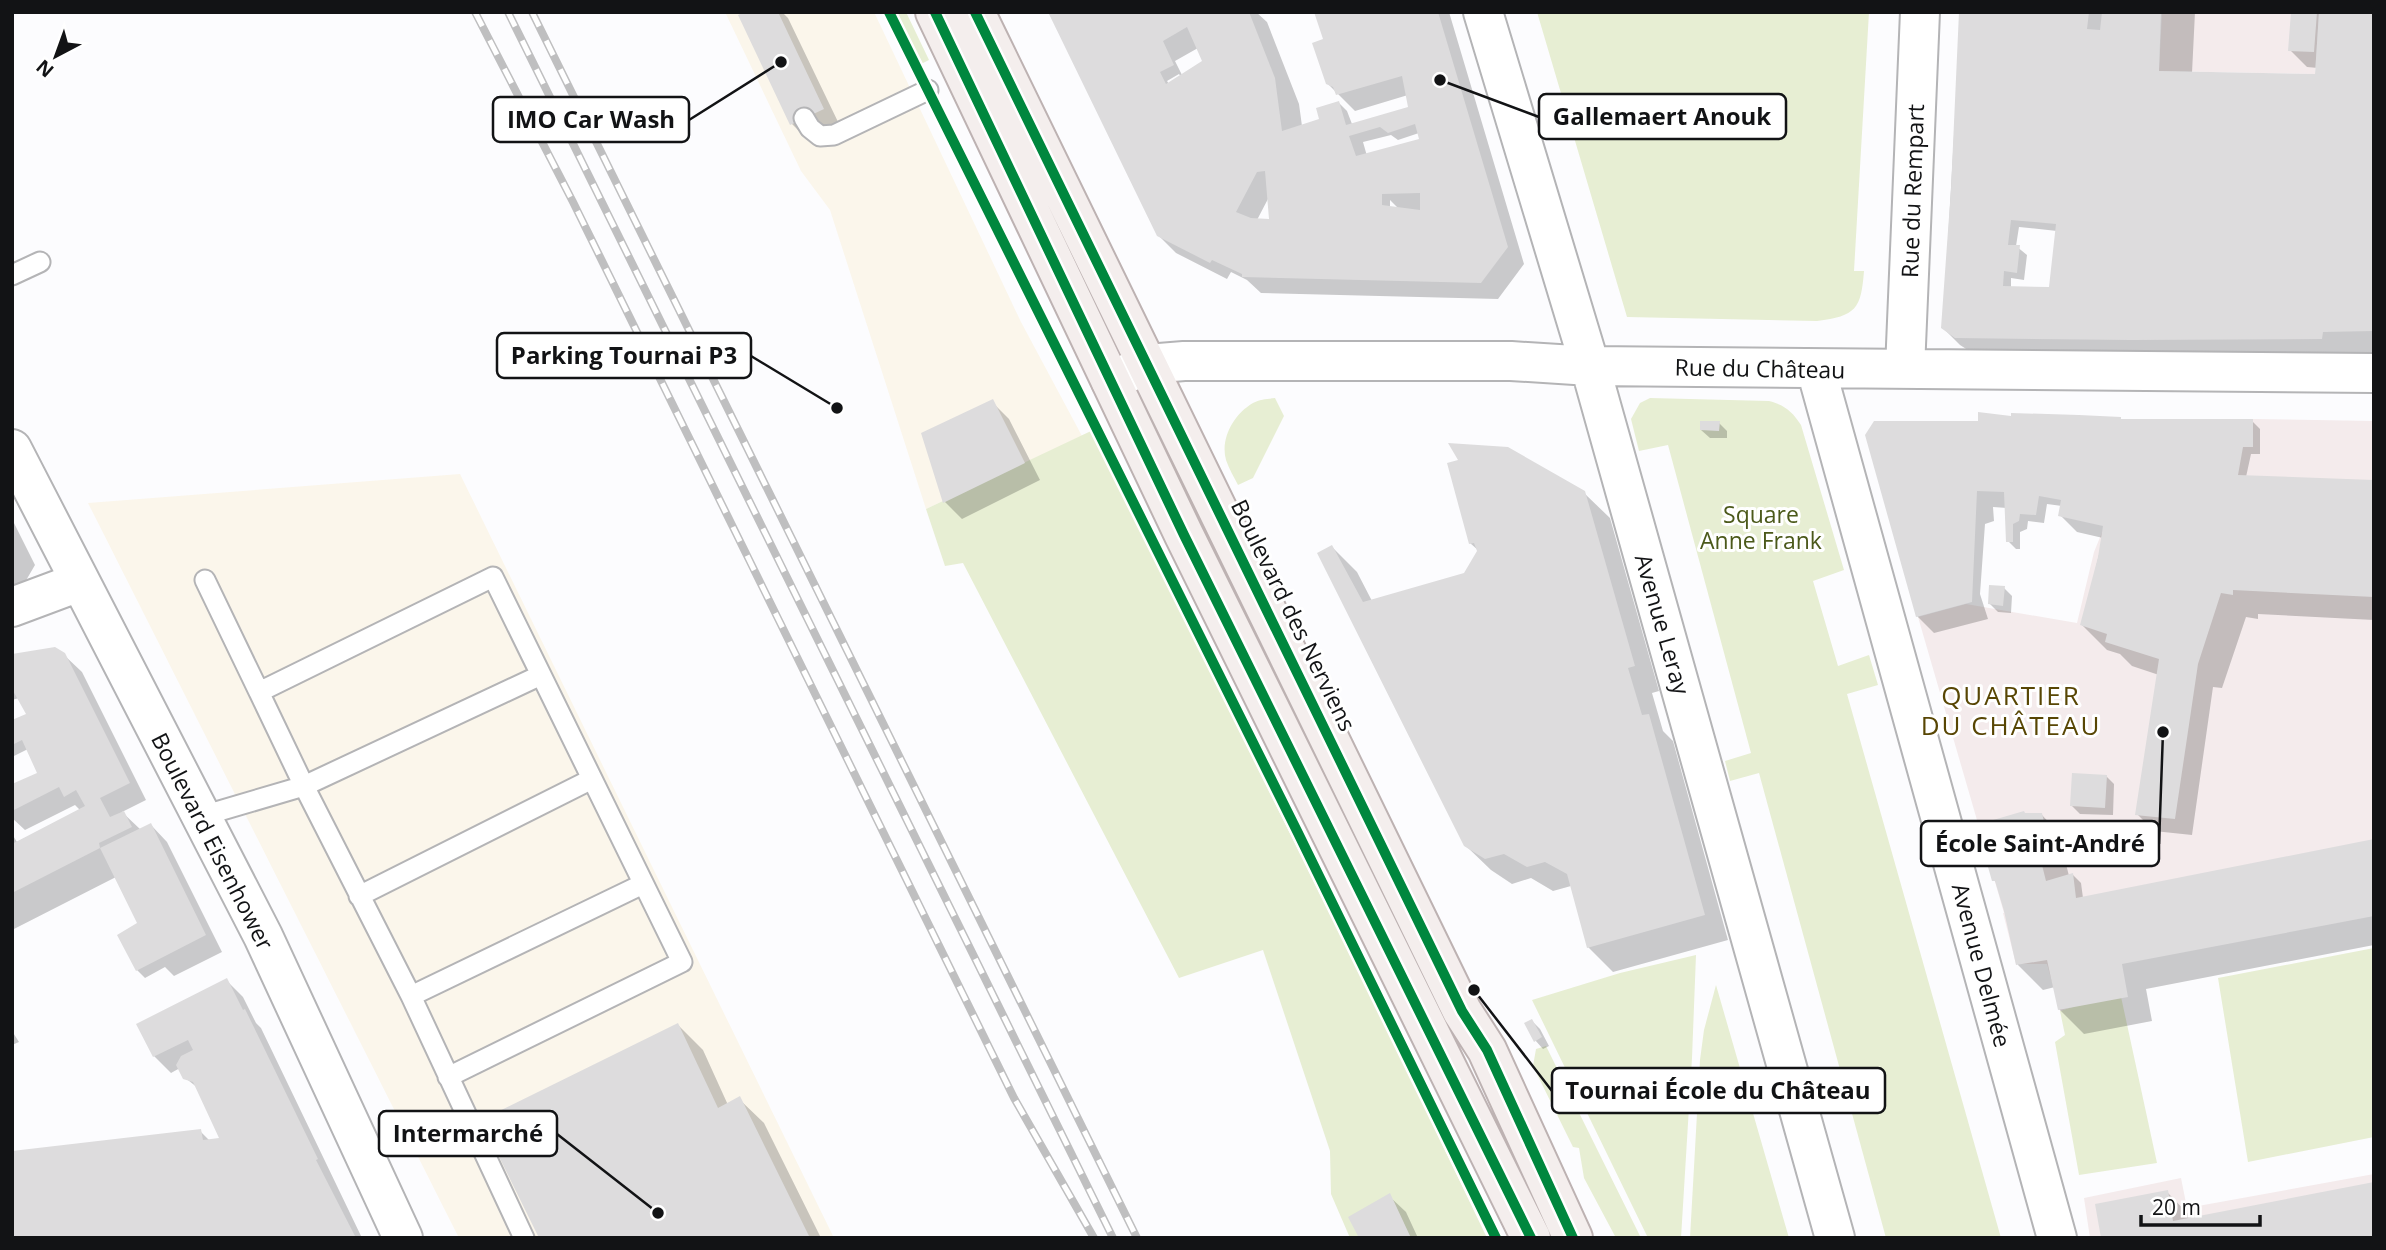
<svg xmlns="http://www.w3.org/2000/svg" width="2386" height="1250" viewBox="0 0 2386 1250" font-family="'Open Sans',sans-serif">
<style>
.commercial{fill:#fbf6eb}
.education{fill:#f4ebec}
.green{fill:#e7eed3}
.shadow{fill:#0003;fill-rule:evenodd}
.building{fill:#dddcdd;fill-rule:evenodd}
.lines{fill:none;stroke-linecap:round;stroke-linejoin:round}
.lane-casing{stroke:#b4b4b6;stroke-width:23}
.street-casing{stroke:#b4b4b6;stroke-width:42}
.secondary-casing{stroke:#b4b4b6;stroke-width:42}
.primary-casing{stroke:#bdb2b2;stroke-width:42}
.lane{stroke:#fff;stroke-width:19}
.street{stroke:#fff;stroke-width:38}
.secondary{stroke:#fff;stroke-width:38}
.primary{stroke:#f4eeed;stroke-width:38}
.rail-casing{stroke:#bfbfc0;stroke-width:8}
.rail{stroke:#fff;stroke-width:5;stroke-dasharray:16;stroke-linecap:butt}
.cycleway-casing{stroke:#fff;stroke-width:15}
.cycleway{stroke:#00873e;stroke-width:10}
.labels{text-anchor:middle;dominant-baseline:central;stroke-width:6;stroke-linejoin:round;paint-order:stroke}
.street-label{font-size:23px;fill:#121315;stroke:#fff}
.park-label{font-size:23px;fill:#4b591a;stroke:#fff}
.quarter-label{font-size:26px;letter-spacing:2px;fill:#584604;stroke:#fff}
.leader{fill:none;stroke:#121315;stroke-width:2.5}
.callout-dot{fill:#121315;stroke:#fff;stroke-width:2.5}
.callout{fill:#fff;stroke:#121315;stroke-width:2.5}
.callout-label{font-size:24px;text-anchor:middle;font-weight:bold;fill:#121315}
</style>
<rect width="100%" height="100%" fill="#fcfcfe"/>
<path class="commercial" d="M725 12H874L1021 322 1082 436 926 509 830 210 801 171Z
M460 474 834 1238H459L88 503Z"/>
<path class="education" d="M2162 12H2319L2315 74 2159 71Z
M2255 419 2374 421V911L2115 962 2120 992 2060 1011 2047 964H2016L2003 913H2004L1918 617 1966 604 2077 623 2094 552 2105 525 2123 421Z
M2374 1174V1236L2366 1238H2090L2084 1198 2181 1178 2187 1208Z"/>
<path class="green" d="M896 12H906L929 60 921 64Z
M1537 12H1869L1854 271H1864C1861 309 1856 316 1817 321L1627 317Z
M1275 398 1284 416 1253 478 1238 485C1234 477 1229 469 1226 460 1220 438 1234 414 1253 403 1260 399 1268 399 1275 398Z
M1650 398 1769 401C1784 405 1792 411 1801 425L1844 570 1813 581 1838 666 1869 655 1878 685 1847 694 2001 1238H1886L1759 773 1730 781 1725 761 1751 753 1668 445 1639 451 1631 419 1640 403Z
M1091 431 1399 1054 1487 1238H1350L1331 1194 1330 1151 1263 950 1179 978 963 563 945 566 926 509Z
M2374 948V1137L2248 1162 2218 978Z
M1696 955 1692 1058 1681 1238H1648L1532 1000 1620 973Z
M1716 985 1789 1238H1690L1700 1060 1704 1030Z
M2120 992 2157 1163 2079 1175 2055 1042 2065 1035 2060 1011Z
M1546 1046 1641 1238H1616L1584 1178 1579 1148 1573 1147 1533 1066 1536 1049Z"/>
<path class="shadow" d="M748 12H782L788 18 840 126 809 141 792 124Z
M1050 12H1256L1267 22 1299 104 1302 126 1323 120 1339 103 1347 111 1352 124 1410 108 1408 95 1355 111 1328 84 1325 40 1316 12H1449L1524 264 1498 299 1261 293 1247 280 1231 272 1227 279 1176 253 1158 235ZM1198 48 1204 61 1182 75 1175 61ZM1179 74 1181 77 1169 84 1167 81ZM1419 133 1421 140 1367 156 1363 142 1391 135 1398 140ZM1269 197 1274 221 1257 220ZM1390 200 1399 209 1390 207Z
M1961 12H2195L2192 73 2317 76 2318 68 2307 67 2290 50 2293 12H2374V363L1974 354 1960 345 1943 328ZM2019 227 2057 231 2051 288 2011 287V278L2024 280 2027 255 2016 246Z
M992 402 1009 419 1040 480 962 519 945 502Z
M2013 418 2252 421 2260 429V454H2251L2246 477 2374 482V620L2258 614V619L2246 617 2222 688 2213 687 2192 835 2154 831 2137 814 2159 675 2132 666 2120 654 2107 650 2082 625 2103 538 2077 532 2060 515 2062 506 2047 504 2044 523 2028 521 2027 529 2020 532V549H2016L2008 541 2007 508 1993 507 1994 521 1985 524 1980 594 1988 619 1934 633 1917 616 1979 423Z
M1719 423 1727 431V438H1710L1701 430Z
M1584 493 1610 518 1659 691 1652 693 1663 731 1673 741 1728 940 1613 972 1588 947 1571 886 1553 891 1531 878 1512 884 1491 870 1465 845 1332 547 1357 572 1372 601 1465 575 1479 551 1470 543Z
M12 519 35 565 21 589 12 591Z
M2004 588 2012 596 2011 613 1998 612 1990 604Z
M64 655 82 672 146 800 122 812 141 830 151 825 167 842 222 952 174 976 165 967 145 978 137 970 142 930 116 877 12 930V834L17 842 80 810 75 805 25 830 12 818V786L39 773 28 749 12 757V723L28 716 19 698 12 700V656Z
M2106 776 2114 784 2113 815 2080 814 2072 806Z
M2041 814 2058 832 2069 876 2073 875 2081 883 2083 898 2374 841V945L2146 989 2152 1021 2084 1034 2059 1009 2055 987 2043 990 2018 965 1998 884 1994 880 2025 815Z
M226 980 243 997 256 1023 261 1028 362 1238H12L200 1131 210 1141 222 1139 198 1088 184 1077 180 1068 171 1073 154 1056Z
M1532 1021 1540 1029 1549 1046 1543 1049 1535 1040Z
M678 1025 703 1050 728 1105 739 1099 764 1123 821 1238H541Z
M12 1031 19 1042 12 1045Z
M2167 1192 2193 1219 2103 1238Z
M1389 1196 1406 1212 1418 1238H1361Z"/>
<path class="building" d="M744 12H778L824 109 790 125 738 15Z
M1048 12H1249L1275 78 1282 131 1319 119 1316 108 1339 101 1346 125 1408 107 1402 76 1336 95 1333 87 1326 84 1312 43 1323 39 1314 12H1438L1508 247 1481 283 1242 277V274L1212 260 1210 263 1157 236ZM1187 27 1202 61 1166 84 1160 72 1174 65 1163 41ZM1415 124 1419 139 1356 156 1349 136 1380 127 1388 133ZM1265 171 1269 219 1251 218 1236 212 1257 172ZM1420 193V210L1382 205V194Z
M1959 12H2089L2087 29 2100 30 2102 12H2161L2159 71 2315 74 2319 12H2374V331L2323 332 2322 339 2131 340 1955 338 1941 328 1951 189ZM2011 220 2056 224 2049 287 2003 286 2004 271 2017 273 2020 245H2008Z
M2291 12H2317L2314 52 2288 51Z
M993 399 1025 463 943 503 921 433Z
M1978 412 2011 416V413L2079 415 2121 417V419H2253V447H2243L2238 475 2374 480V597L2233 590V595L2221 593 2198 664 2175 819 2135 815 2159 659 2105 642 2107 634 2080 625 2098 557 2103 526 2058 516 2061 500 2039 496 2036 515 2020 514 2019 521 2013 524V542H2006L2004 492 1977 491 1972 602 1916 617 1865 435 1874 421H1978Z
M1700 421H1720L1719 431 1700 430Z
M1448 443 1508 447 1585 491 1635 666 1628 668 1642 715 1649 714 1705 915 1587 948 1567 874 1545 862 1527 867 1504 854 1485 859 1464 846 1317 553 1332 545 1363 602 1464 573 1477 551 1474 543 1469 544 1447 463 1458 460Z
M1989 585 2005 586 2003 606 1988 604Z
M55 647 65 653 130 783 100 798 110 817 124 811 132 827 99 843 100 848 12 893V844L85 806 76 790 64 797 59 787 12 811V784L37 773 22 740 12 745V720L26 714 12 689V654Z
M2072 773 2107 775 2105 808 2070 806Z
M2024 811 2025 813H2042L2053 862 2042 865 2046 881 2073 873 2076 898 2374 839V916L2122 964 2128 997 2058 1010 2047 960 2016 965 2004 911 1995 881H1992L1976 825Z
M151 823 206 935 136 971 117 935 137 923 100 848Z
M227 978 243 1010 245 1009 318 1159 316 1160 356 1238H12V1151L201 1129 203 1140 219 1138 193 1082 183 1079 176 1065 181 1056 193 1050 188 1040 153 1057 136 1024Z
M1532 1019 1542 1037 1534 1042 1524 1023Z
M678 1023 718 1108 740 1096 810 1238H539L481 1120Z
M2374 1182V1238H2101L2095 1204 2168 1190 2173 1221Z
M1390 1193 1411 1238H1359L1348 1217Z"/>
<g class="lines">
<defs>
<path id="lane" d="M804 118 810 128 820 136 834 135 928 90
M12 275 40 262
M205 580 259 692
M202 816 304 786 411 996 524 1238
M359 896 592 779
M411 996 643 884
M448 1077 682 962 493 577 259 692 304 786 541 675"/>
<path id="street" d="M1483 12 1590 366 1835 1238
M1816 369 2057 1238
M1905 369 1920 12
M1111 381 1147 364 1184 361H1511L1590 366 2374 373"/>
<path id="secondary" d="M12 449 263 936 403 1238
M12 607 79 582"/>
<path id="primary" d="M935 12 1184 535 1531 1238
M975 12C1138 345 1301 678 1462 1011L1487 1050 1573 1238"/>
</defs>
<use href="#lane" class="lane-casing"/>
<use href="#street" class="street-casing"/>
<use href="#secondary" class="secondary-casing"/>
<use href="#primary" class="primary-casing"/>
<use href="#lane" class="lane"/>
<use href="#street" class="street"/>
<use href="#secondary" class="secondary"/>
<use href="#primary" class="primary"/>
<defs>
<path id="rail" d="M475 12 573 202 1014 1098 1094 1238
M508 12 1113 1238
M532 12 1137 1238"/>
</defs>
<use href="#rail" class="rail-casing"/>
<use href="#rail" class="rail"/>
<defs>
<path id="cycleway" d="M889 12 1298 833 1496 1238
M935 12 1184 535 1531 1238
M975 12C1138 345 1301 678 1462 1011L1487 1050 1573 1238"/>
</defs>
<use href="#cycleway" class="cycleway-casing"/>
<use href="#cycleway" class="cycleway"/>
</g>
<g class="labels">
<g class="street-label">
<text transform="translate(1912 191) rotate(-88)">Rue du Rempart</text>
<text transform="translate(1760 368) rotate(1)">Rue du Château</text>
<text transform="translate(1294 615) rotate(64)">Boulevard des Nerviens</text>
<text transform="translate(1663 624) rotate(74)">Avenue Leray</text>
<text transform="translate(213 841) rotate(63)">Boulevard Eisenhower</text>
<text transform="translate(1982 965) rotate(75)">Avenue Delmée</text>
</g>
<g class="park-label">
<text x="1761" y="514">Square<tspan x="1761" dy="26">Anne Frank</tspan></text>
</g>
<g class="quarter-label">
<text x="2011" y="695">QUARTIER<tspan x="2011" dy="30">DU CHÂTEAU</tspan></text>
</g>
</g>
<path class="leader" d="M1440 80L1539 117M781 62L689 120M837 408L751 356M2163 732L2159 844M1474 990L1552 1091M658 1213L557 1134"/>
<g class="callout-dot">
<circle cx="1440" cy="80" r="7"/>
<circle cx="781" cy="62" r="7"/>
<circle cx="837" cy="408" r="7"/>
<circle cx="2163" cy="732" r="7"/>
<circle cx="1474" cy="990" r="7"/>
<circle cx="658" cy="1213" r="7"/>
</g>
<g class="callout">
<rect x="1539" y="94" width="247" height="45" rx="7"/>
<rect x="493" y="97" width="196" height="45" rx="7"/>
<rect x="497" y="333" width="254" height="45" rx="7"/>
<rect x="1921" y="821" width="238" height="45" rx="7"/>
<rect x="1552" y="1068" width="333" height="45" rx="7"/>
<rect x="379" y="1111" width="178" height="45" rx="7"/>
</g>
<g class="callout-label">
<text x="1662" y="125">Gallemaert Anouk</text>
<text x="591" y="128">IMO Car Wash</text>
<text x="624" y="364">Parking Tournai P3</text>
<text x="2040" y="852">École Saint-André</text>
<text x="1718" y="1099">Tournai École du Château</text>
<text x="468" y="1142">Intermarché</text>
</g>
<rect width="2386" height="1250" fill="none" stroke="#121315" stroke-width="28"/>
<g transform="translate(56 56) rotate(221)" stroke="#ffffff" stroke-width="5" paint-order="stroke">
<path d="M0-5L12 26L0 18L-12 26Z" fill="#121315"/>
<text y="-10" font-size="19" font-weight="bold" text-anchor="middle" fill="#121315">N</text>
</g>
<path d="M2141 1215v10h119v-10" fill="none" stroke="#121315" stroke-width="3.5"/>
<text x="2152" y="1215" font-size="21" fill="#121315" stroke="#ffffff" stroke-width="5" paint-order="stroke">20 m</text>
</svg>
